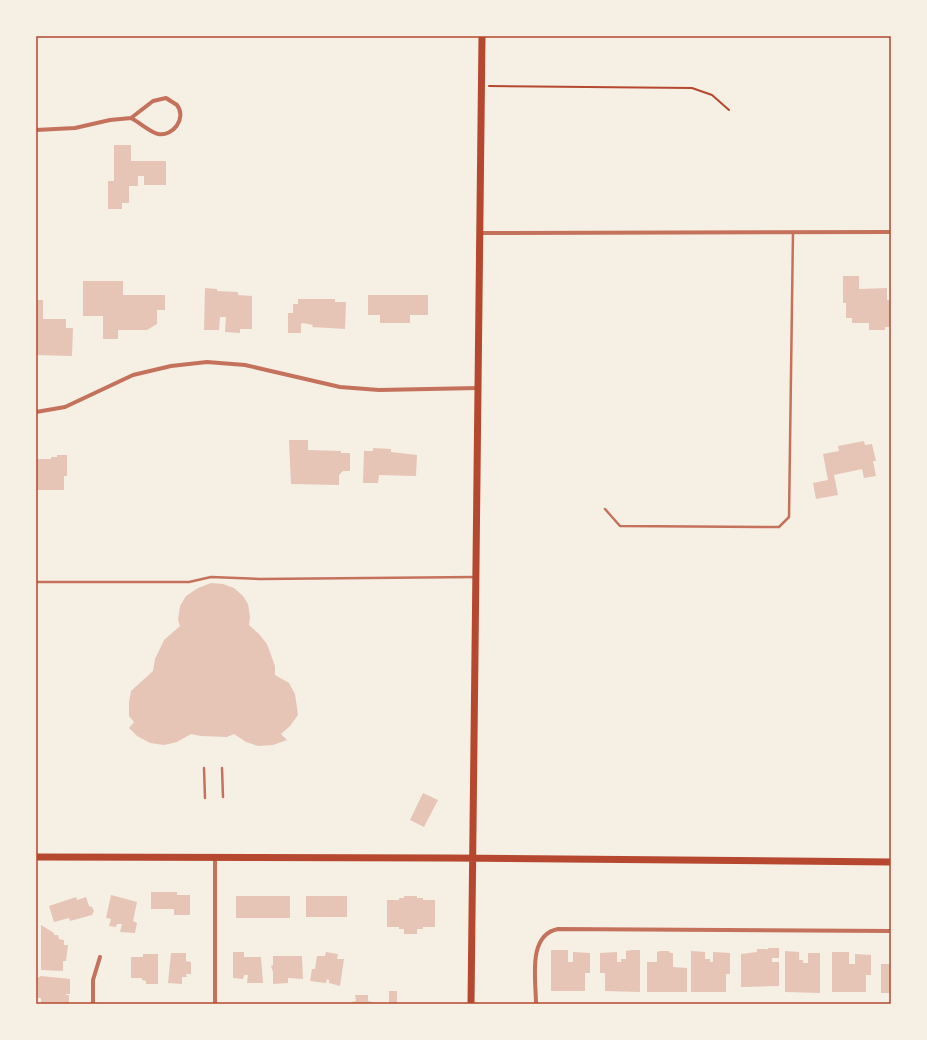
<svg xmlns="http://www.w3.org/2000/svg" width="927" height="1040" viewBox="0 0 927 1040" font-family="'Archivo Narrow',sans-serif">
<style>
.building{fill:#e6c5b7}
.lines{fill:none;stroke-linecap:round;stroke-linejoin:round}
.path{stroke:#b5482f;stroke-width:2}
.service{stroke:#c5725c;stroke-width:2.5}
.minor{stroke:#c5725c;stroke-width:4}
.secondary{stroke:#b5482f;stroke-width:7}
.neatline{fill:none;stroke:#b5482f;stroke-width:1.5}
</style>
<rect width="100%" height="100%" fill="#f6efe4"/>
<path class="building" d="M114 145H131V161H166V185H144V176H138V186H129V203H122V209H108V181H114Z
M843 276H859V289L887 288V300H891V327H885V330H869V323H852V318H846V303H843Z
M83 281H123V295H165V310H157V324L147 330H118V339H103V316H83Z
M205 288 217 289V291L238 292V295L252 296V329H240V333L225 332 226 317H220L219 330H204Z
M368 295H428V315H410V323H380V315H368Z
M298 299H335V302H346L345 329 312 327 313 325 303 323 301 324V333H288V313H293V304H298Z
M36 300H43V319H66V328H73L72 356 36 355Z
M289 440H308V450L341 451V453H350V471H343L339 475V485L291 484Z
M864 441 865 445 872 444 876 461H873L876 476 864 478 862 469 834 475 838 495 816 499 813 483 828 480 823 454 839 451 838 446Z
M373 448 391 449V452L417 455 416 476 379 475 378 483H363L364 451H373Z
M57 455H67V476H64V490H36V459H51V457H57Z
M211 583 223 584 234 588 243 596 248 604 250 617 249 625 259 634 267 644 275 666V675L289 683 295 694 298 715 290 726 281 734 287 740 273 745 258 746 246 742 234 734 227 737 201 736 191 734 177 742 164 745 150 743 137 736 129 728 134 722 129 716V702L131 691 153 671 155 659 164 640 180 626 178 620 180 606 186 596 198 588Z
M423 793 438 800 424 827 410 820Z
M151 892H177V895H190V915H174V909H151Z
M111 895 137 902 133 921 137 923 135 933 120 932 122 924H117L116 927 109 926 111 919 106 918Z
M236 896H290V918H236Z
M306 896H347V917H306Z
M404 896H417V898H423V900H435V927H423V929H417V934H404V929H399V927H387V900H399V898H404Z
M76 897 77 900 86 897 89 906 92 907 94 911 92 915 70 921 69 918 54 922 49 906Z
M41 925 54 933V935H58L59 939 64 940V945H68L66 961H63V971L41 970Z
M768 948H779V958H772V962H779V986L741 987V954L757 952V949H767L768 950Z
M551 950H568V962H573V952L590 953V973H585V991H551Z
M632 950H640V992L605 991V973H600V953L617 952V962H621V959H626V951Z
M660 951H669L670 953H673V967L687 968V992H647V962H657V952Z
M691 951 705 952V959H710V962H713V952L730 953V974H726V992H691Z
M785 951 799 952V960H803V963H808V953H820V993L785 992Z
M233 952H244V957H261L263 983H247L248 975H244L243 979 233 978Z
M326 952 338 954 337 959H344L340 986 329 983V980L327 979 326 983 310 981 312 969H315L317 956H325Z
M832 952H849V964H855V954L871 955V975H866V992H832Z
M171 953H186V961L191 962V974H186L187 977H182V984L168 983Z
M143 954H158V984H146V981L142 980V978H131V957H143Z
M273 956H302L303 979 288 978V983L273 984V972L271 966 273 965Z
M881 964H891V993H881Z
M41 976 70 979V994H66V995H69V1004H41V998H38L37 978Z
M389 991H397V1004H389Z
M355 995H368V1001L378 1004H352V1002L356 1001Z"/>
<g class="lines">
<path class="path" d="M489 86 692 88 712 95 729 110"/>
<path class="service" d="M605 509 620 526 779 527 789 517 793 232
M36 582H189L211 577 260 579 475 577
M204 768 205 798
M222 768 223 797"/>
<path class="minor" d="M36 130 75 128 110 120 131 118 153 101 166 98C169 100 174 103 177 105 187 118 173 137 158 134 149 132 139 122 131 118
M479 233 891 232
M36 412 65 407 133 375 171 366 207 362 245 365 340 387 379 390 478 388
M215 858V1004
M93 1004V980L100 957
M536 1004C536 980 527 935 558 929L891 931"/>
<path class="secondary" d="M36 857 450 858 891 862
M471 1004 482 36"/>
</g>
<rect width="927" height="1040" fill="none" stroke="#f6efe4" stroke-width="74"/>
<rect x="37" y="37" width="853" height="966" class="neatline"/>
</svg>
